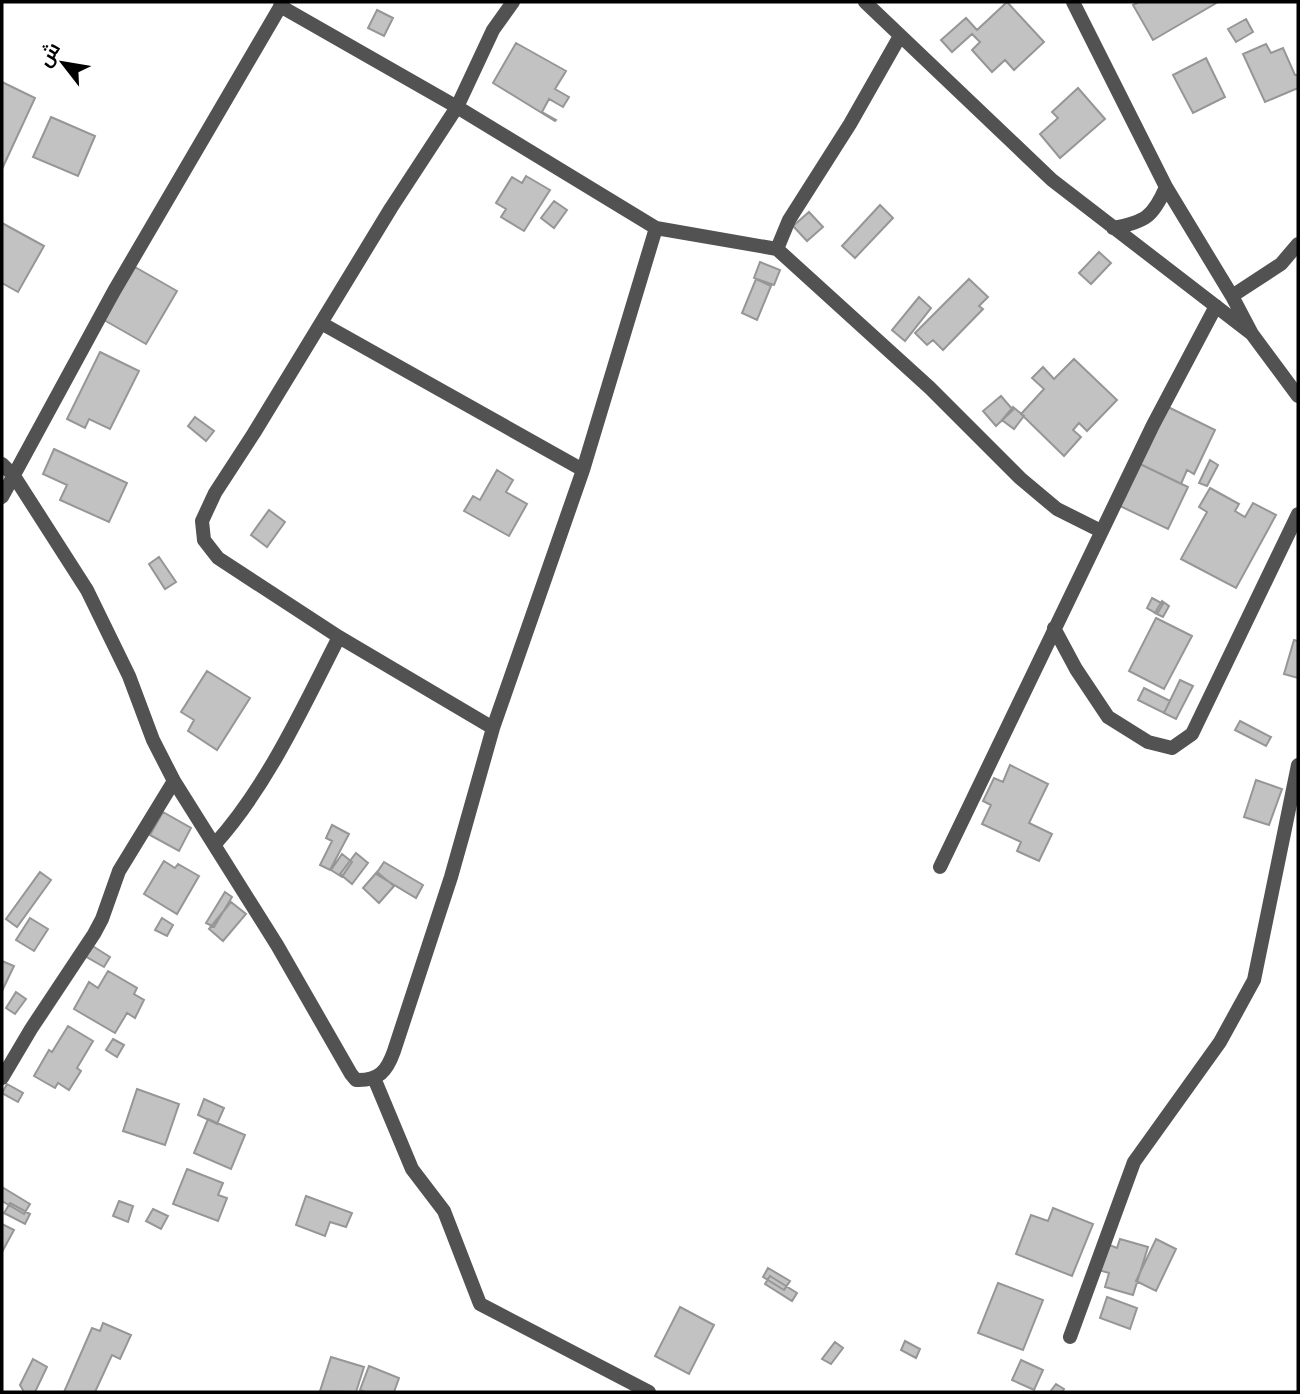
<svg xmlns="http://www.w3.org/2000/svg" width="1300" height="1394" viewBox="0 0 1300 1394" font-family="'Titillium Web',Cairo,sans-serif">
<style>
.building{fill:#c2c2c2;stroke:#969696;stroke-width:2}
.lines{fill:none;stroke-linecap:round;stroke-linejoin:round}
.street{stroke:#525252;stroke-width:14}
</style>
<rect width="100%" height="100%" fill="#fff"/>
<path class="building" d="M1007 2 1044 42 1014 70 1005 60 992 72 972 50 980 42 972 34 952 52 941 40 966 18 977 30Z
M1139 2H1218L1153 40 1133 5Z
M377 10 393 18 384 36 368 28Z
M1246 19 1253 32 1236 42 1228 29Z
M516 43 566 71 555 89 569 97 563 107 549 99 542 112 556 120 555 121 493 83Z
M1266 44 1271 53 1283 48 1295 75H1298V88L1265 102 1243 54Z
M1206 58 1225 97 1193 113 1173 75Z
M2 82 35 98 2 169Z
M1078 88 1105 119 1060 158 1040 134 1058 118 1052 112Z
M51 117 95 136 78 176 33 157Z
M526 176 550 190 524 231 501 217 506 209 496 203 512 177 522 183Z
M554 201 567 210 554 228 541 218Z
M880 205 893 218 855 258 842 246Z
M809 212 823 227 807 241 793 226Z
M2 223 44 246 18 292 2 283Z
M1099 252 1111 263 1091 284 1079 273Z
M760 262 780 270 774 285 754 278Z
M135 267 177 291 146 344 104 320Z
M756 279 771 286 757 320 742 313Z
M969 279 988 297 979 306 983 309 943 350 933 340 927 345 915 333Z
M919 297 931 308 905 341 892 330Z
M100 352 139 371 110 429 89 419 85 428 67 419Z
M1074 359 1117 400 1087 431 1079 423 1073 430 1081 437 1064 456 1021 414 1044 389 1032 378 1043 367 1054 379Z
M1001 396 1013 410 996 426 983 411Z
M1013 407 1024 416 1014 429 1002 420Z
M1168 407 1215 430 1194 474 1187 470 1181 484 1140 464Z
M195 417 214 431 206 441 188 426Z
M54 449 127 483 109 522 60 500 67 485 43 474Z
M1210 460 1218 465 1207 486 1199 483Z
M1140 464 1188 487 1168 529 1120 506Z
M497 470 513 480 506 492 527 504 509 536 464 511 473 496 480 500Z
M1210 488 1239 504 1235 511 1245 517 1253 503 1276 515 1236 588 1181 559 1207 512 1199 507Z
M269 510 285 522 267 547 251 535Z
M159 557 176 582 165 589 149 564Z
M1152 598 1163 604 1157 614 1147 608Z
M1162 601 1169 606 1163 617 1155 613Z
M1156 618 1192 636 1164 689 1129 671Z
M1294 640 1298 641V678L1284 674Z
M207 671 250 698 217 750 188 731 194 720 181 712Z
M1180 680 1193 686 1176 719 1164 713Z
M1144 688 1170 701 1164 713 1138 700Z
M1240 721 1271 737 1266 746 1235 730Z
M1010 765 1048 784 1029 823 1052 834 1039 861 1017 851 1021 842 982 824 991 805 983 801 994 778 1003 782Z
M1256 780 1282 789 1269 825 1244 817Z
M163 812 191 828 179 851 150 835Z
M332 825 349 834 330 870 320 865 332 841 326 838Z
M356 853 368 863 352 884 340 874Z
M342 854 352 862 342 877 331 870Z
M164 861 175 868 178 864 199 876 177 914 144 894Z
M384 862 423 885 416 898 376 874Z
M40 872 51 880 17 927 6 919Z
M377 872 394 886 379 903 363 888Z
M225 892 232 897 214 927 206 923Z
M231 902 246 914 223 941 209 929Z
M30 918 48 929 34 951 16 940Z
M162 918 173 925 167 936 155 930Z
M91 945 110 957 104 967 85 956Z
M2 961 14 966 2 991Z
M108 971 137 988 134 994 144 1000 135 1018 127 1013 115 1033 74 1009 89 982 98 988Z
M16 992 26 999 15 1014 6 1008Z
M68 1026 93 1041 77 1068 81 1071 69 1090 58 1083 55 1088 34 1076 49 1050 52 1052Z
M113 1039 124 1045 117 1057 106 1050Z
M7 1084 23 1093 18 1102 2 1093Z
M137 1089 179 1104 165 1145 123 1131Z
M204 1099 224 1108 217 1124 198 1115Z
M208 1119 245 1135 231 1169 194 1153Z
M187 1169 223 1183 218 1195 227 1198 218 1221 173 1204Z
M2 1187 30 1204 24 1214 2 1201Z
M306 1196 352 1213 346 1227 330 1222 325 1236 296 1225Z
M119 1201 133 1206 128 1222 113 1216Z
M10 1203 30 1214 25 1224 4 1213Z
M1053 1208 1093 1224 1072 1276 1016 1254 1031 1215 1048 1221Z
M153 1209 168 1216 161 1229 146 1221Z
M2 1224 14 1230 2 1252Z
M1120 1239 1148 1247 1133 1295 1105 1287 1109 1273 1099 1270 1107 1244 1117 1248Z
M1156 1239 1176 1249 1156 1291 1136 1281Z
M768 1268 790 1281 784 1290 763 1277Z
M770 1276 797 1293 792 1301 765 1284Z
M998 1283 1043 1300 1023 1350 978 1333Z
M1107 1297 1137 1308 1130 1329 1100 1318Z
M680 1307 714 1325 689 1374 655 1356Z
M103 1323 131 1335 120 1359 112 1355 95 1392H64L92 1328 100 1331Z
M905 1341 920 1349 916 1358 901 1350Z
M835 1342 843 1348 831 1364 822 1359Z
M331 1357 364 1367 356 1392 320 1391Z
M33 1359 47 1367 35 1392H24L20 1385Z
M1021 1360 1043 1370 1034 1390 1012 1380Z
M369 1366 399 1378 394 1392H366L360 1390Z
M1056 1384 1064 1389 1062 1392H1050Z"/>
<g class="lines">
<path class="street" d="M865 2 1052 180 1252 334
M1073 2 1166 187 1232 296 1252 334 1298 396
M280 6 457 107 656 228 777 249 930 388 1020 478 1057 509 1101 531
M1113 228C1145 222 1153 217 1166 187
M777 249 789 220 850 124 900 36
M1232 296 1281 264 1298 244
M321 323 583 470
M2 464 14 476 87 590 129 676 153 740 174 781 277 945 351 1074 356 1080C379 1081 387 1071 394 1051L451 877 493 728 583 470 656 228
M2 497 114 291 283 2
M1054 628 1076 669 1108 717 1148 742 1172 748 1192 734 1298 514
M493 728 339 637 218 558 204 540 202 521 215 493 254 433 391 208 457 107 493 30 513 2
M215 844C268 785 303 707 339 637
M940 867 1153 425 1216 306
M2 1078 31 1029 94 934 102 919 119 871 174 781
M374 1078 412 1169 444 1211 480 1304 649 1392
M1070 1337 1134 1162 1220 1042 1254 980 1298 765"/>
</g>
<rect width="1300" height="1394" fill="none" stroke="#000000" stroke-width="7"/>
<g transform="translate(63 63) rotate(301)" stroke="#ffffff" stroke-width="5" paint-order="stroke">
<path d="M0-5L12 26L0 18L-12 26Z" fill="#000000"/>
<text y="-10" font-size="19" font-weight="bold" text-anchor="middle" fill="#000000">ش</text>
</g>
</svg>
